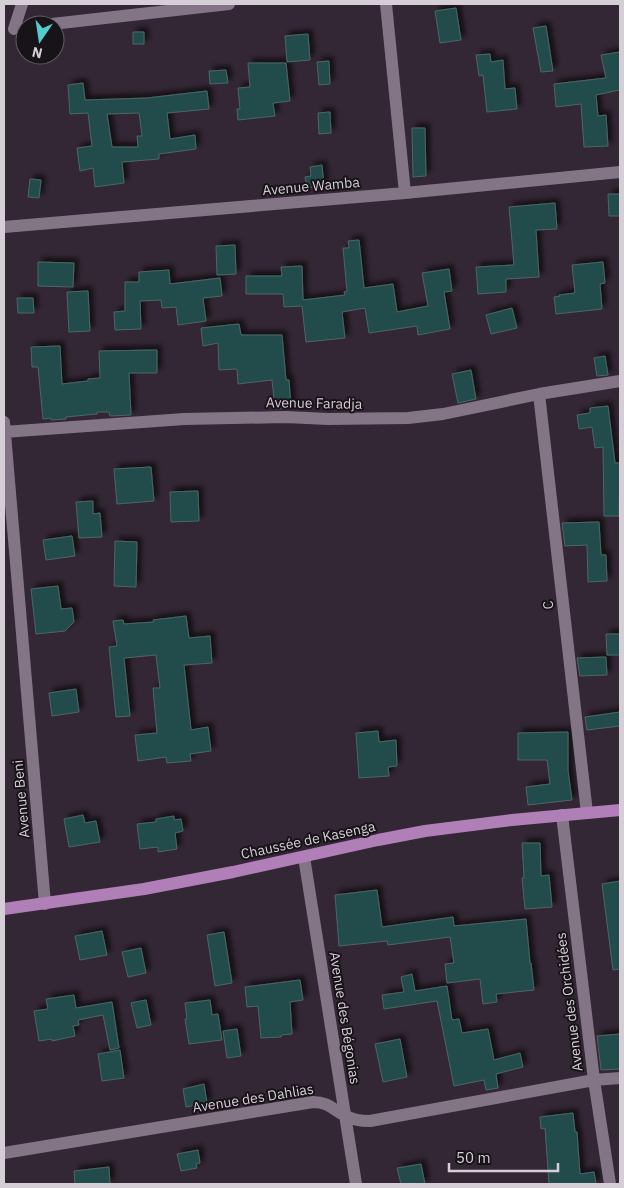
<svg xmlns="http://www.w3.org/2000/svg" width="624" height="1188" viewBox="0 0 624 1188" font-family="'IBM Plex Sans',sans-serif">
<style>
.building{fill:#224c4c;stroke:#4b6665;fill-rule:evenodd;filter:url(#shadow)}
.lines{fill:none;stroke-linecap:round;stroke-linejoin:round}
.minor{stroke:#847586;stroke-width:12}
.major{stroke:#b17fb8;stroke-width:12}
.labels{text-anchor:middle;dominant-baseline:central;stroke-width:4;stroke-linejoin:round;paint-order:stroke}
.street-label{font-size:14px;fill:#d6ced7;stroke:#181219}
</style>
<defs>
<filter id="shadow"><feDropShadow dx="4.5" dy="-4.5" stdDeviation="2.5" flood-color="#0009"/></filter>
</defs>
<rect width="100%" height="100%" fill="#342735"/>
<path class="building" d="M456 8 461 40 440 43 435 11Z
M546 26 553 71 541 72 533 28Z
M133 32H144V44H133Z
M308 34 310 60 287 62 285 36Z
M620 52V90L596 95 598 116 606 115 608 146 584 147 581 104 556 107 554 84 606 78 601 55Z
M490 54 491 62 503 60 505 89 515 88 517 109 487 112 483 75 479 76 476 55Z
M329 61 330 84 319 85 317 62Z
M248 63H286L290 101 273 103 275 116 238 120 237 109H240L238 88 250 87Z
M226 70 228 83 210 84 209 71Z
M83 83 85 100 147 98 207 91 209 109 167 113 170 139 195 135 196 149 159 154V159L122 162 124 183 95 187 93 168 80 171 77 148 92 146 88 113 70 114 68 85ZM139 113 142 136H137L138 147H112L107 114Z
M330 112 331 133 319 134 318 113Z
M412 128H425L426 176 413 177Z
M322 165 324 186 307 188 305 177 311 176 310 167Z
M30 179 41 180 39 198 28 197Z
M608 194H620V216H609Z
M555 203 557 229 536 230 539 277 506 279V292L478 294 476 267 514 265 509 207Z
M359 240 364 288 393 284 397 312 428 306 422 273 449 269 452 291 444 292 450 329 418 335 417 326 369 333 365 308 342 312 345 338 306 342 302 306 284 307 283 294H246V276H282L281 267 302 266 303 300 345 295 344 292 347 291 343 248H349L348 241Z
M235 245 236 274 217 275 216 246Z
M38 262 74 263 73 287 38 286Z
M603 262 605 283 600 284 602 309 556 314 554 297 560 296 559 295 575 293 572 265Z
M169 270 170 284 220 278 222 296 203 298 206 321 178 325 176 307 162 308 161 300 140 301 141 329 115 330 114 312 125 311V282H139V272Z
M88 291 90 331 69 332 67 292Z
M17 298H33L34 313H18Z
M512 308 517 328 491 334 486 315Z
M239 324 241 335H282L286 380H289L291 407 275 409 272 380 238 384 237 369 219 370 218 343 203 346 201 328Z
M60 346 62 384 88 381V379L100 378 99 351 157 350V373H129L131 415 110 416 109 412H97V414L66 417V419L51 420V418L43 419 38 367H32L31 347Z
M605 356 608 375 597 376 594 358Z
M471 370 476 399 458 403 452 374Z
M608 406 615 463H620L619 516H604L603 447 595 448 592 427 579 429 577 415 590 413V408Z
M151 467 154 501 117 504 114 469Z
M198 491 199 521 171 522 170 492Z
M93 501V514L100 513 102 537 79 538 76 502Z
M599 522 601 555H606L607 581 588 582 587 545 565 546 562 523Z
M72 536 75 556 46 560 43 540Z
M115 541 137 542 136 587 114 586Z
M58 586 61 609 72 608 74 622 65 631 36 634 31 589Z
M186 616 189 638 210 636 212 663 184 665 191 730 208 727 211 751 190 754 191 761 167 763 166 757 138 761 135 735 157 733 153 688H160L156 655 124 658 130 716 116 717 109 647 117 646 113 621 123 620 124 624 154 622 153 620Z
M606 634H620V655H607Z
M606 657 607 675 580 676 577 658Z
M76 689 79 712 52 716 49 693Z
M620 712V726L587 730 585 717Z
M378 731 379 742 396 740 397 766 388 767 389 776 359 778 356 733Z
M568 732V771L572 800 528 805 526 787 550 784 547 760H518V733Z
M83 815 85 823 96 821 100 842 69 847 64 819Z
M174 816V820L181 819 183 831 175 833 177 849 158 852V847L140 849 137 824 156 822V819Z
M522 843H540L541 876 549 875 552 907 525 909 522 878H524Z
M620 881V969L613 970 602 884Z
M377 890 382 927 453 917 454 926 526 919 530 963H531L534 990 496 994 497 1002 483 1004 480 979 447 983 445 964 454 963 450 937 388 945 387 941 339 946 335 895Z
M102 931 107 955 80 960 75 936Z
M224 932 232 983 215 986 207 935Z
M141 948 146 973 128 977 122 952Z
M412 974 415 991 447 986 452 1020 459 1019 462 1033 488 1029 494 1060 520 1053 523 1067 496 1074 498 1088 486 1090 484 1080 454 1086 437 1001 384 1009 382 995 404 992 401 977Z
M300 980 303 1000 290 1002 292 1034 281 1035V1037L261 1038 258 1006 247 1007 245 987Z
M74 995 76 1008 112 1002 119 1048 110 1050 103 1015 78 1020 79 1025 73 1026 75 1036 52 1041V1039L39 1041 34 1011 48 1009 46 999Z
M146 1000 151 1025 137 1028 131 1003Z
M210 1000 212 1015 218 1014 222 1040 189 1044 185 1019H187L185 1003Z
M237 1029 241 1056 227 1058 223 1031Z
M620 1034V1069L601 1070 597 1036Z
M400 1039 407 1077 383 1082 375 1044Z
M120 1050 124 1078 102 1081 98 1054Z
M204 1084 207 1103 186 1107 183 1089Z
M573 1113 575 1132H577L580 1174 594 1172 596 1184H549L545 1128 541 1129 540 1117Z
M198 1150 200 1163 196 1164 197 1168 181 1171 177 1154Z
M421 1164 425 1184H401L397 1168Z
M109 1167 110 1184H75L74 1171Z"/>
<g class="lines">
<path class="minor" d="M386 4 405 193
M43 25 229 4
M14 29 22 4
M4 227 405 193 620 172
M539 394 587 813
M4 422 45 904
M4 432 184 419 286 417 328 419 408 418 443 414 539 394 620 381
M562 815 594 1080 610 1184
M304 857 356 1184
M4 1153 313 1102C329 1102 333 1110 346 1116 353 1120 362 1121 370 1121L594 1080 620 1078"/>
<path class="major" d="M4 909 144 889 233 872 378 840 425 831 512 820 620 810"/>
</g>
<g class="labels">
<g class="street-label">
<text transform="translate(311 186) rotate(-5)">Avenue Wamba</text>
<text transform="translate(314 403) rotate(1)">Avenue Faradja</text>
<text transform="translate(548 605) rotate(-97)">C</text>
<text transform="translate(21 799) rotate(-95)">Avenue Beni</text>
<text transform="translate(308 840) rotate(-12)">Chaussée de Kasenga</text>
<text transform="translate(569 1002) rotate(-97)">Avenue des Orchidées</text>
<text transform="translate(345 1018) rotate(81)">Avenue des Bégonias</text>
<text transform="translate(253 1098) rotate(-9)">Avenue des Dahlias</text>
</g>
</g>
<rect width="624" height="1188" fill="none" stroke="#d6ced7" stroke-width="10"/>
<g transform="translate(40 40) rotate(193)"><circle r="24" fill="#181219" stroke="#645d65"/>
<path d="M0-4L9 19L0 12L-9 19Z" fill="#52cdcc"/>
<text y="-8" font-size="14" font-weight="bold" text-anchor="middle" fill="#d6ced7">N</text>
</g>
<path d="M449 1163v8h109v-8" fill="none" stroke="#d6ced7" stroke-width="2.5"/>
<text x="456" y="1163" font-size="15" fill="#d6ced7" stroke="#181219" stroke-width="4" paint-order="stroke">50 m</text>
</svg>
